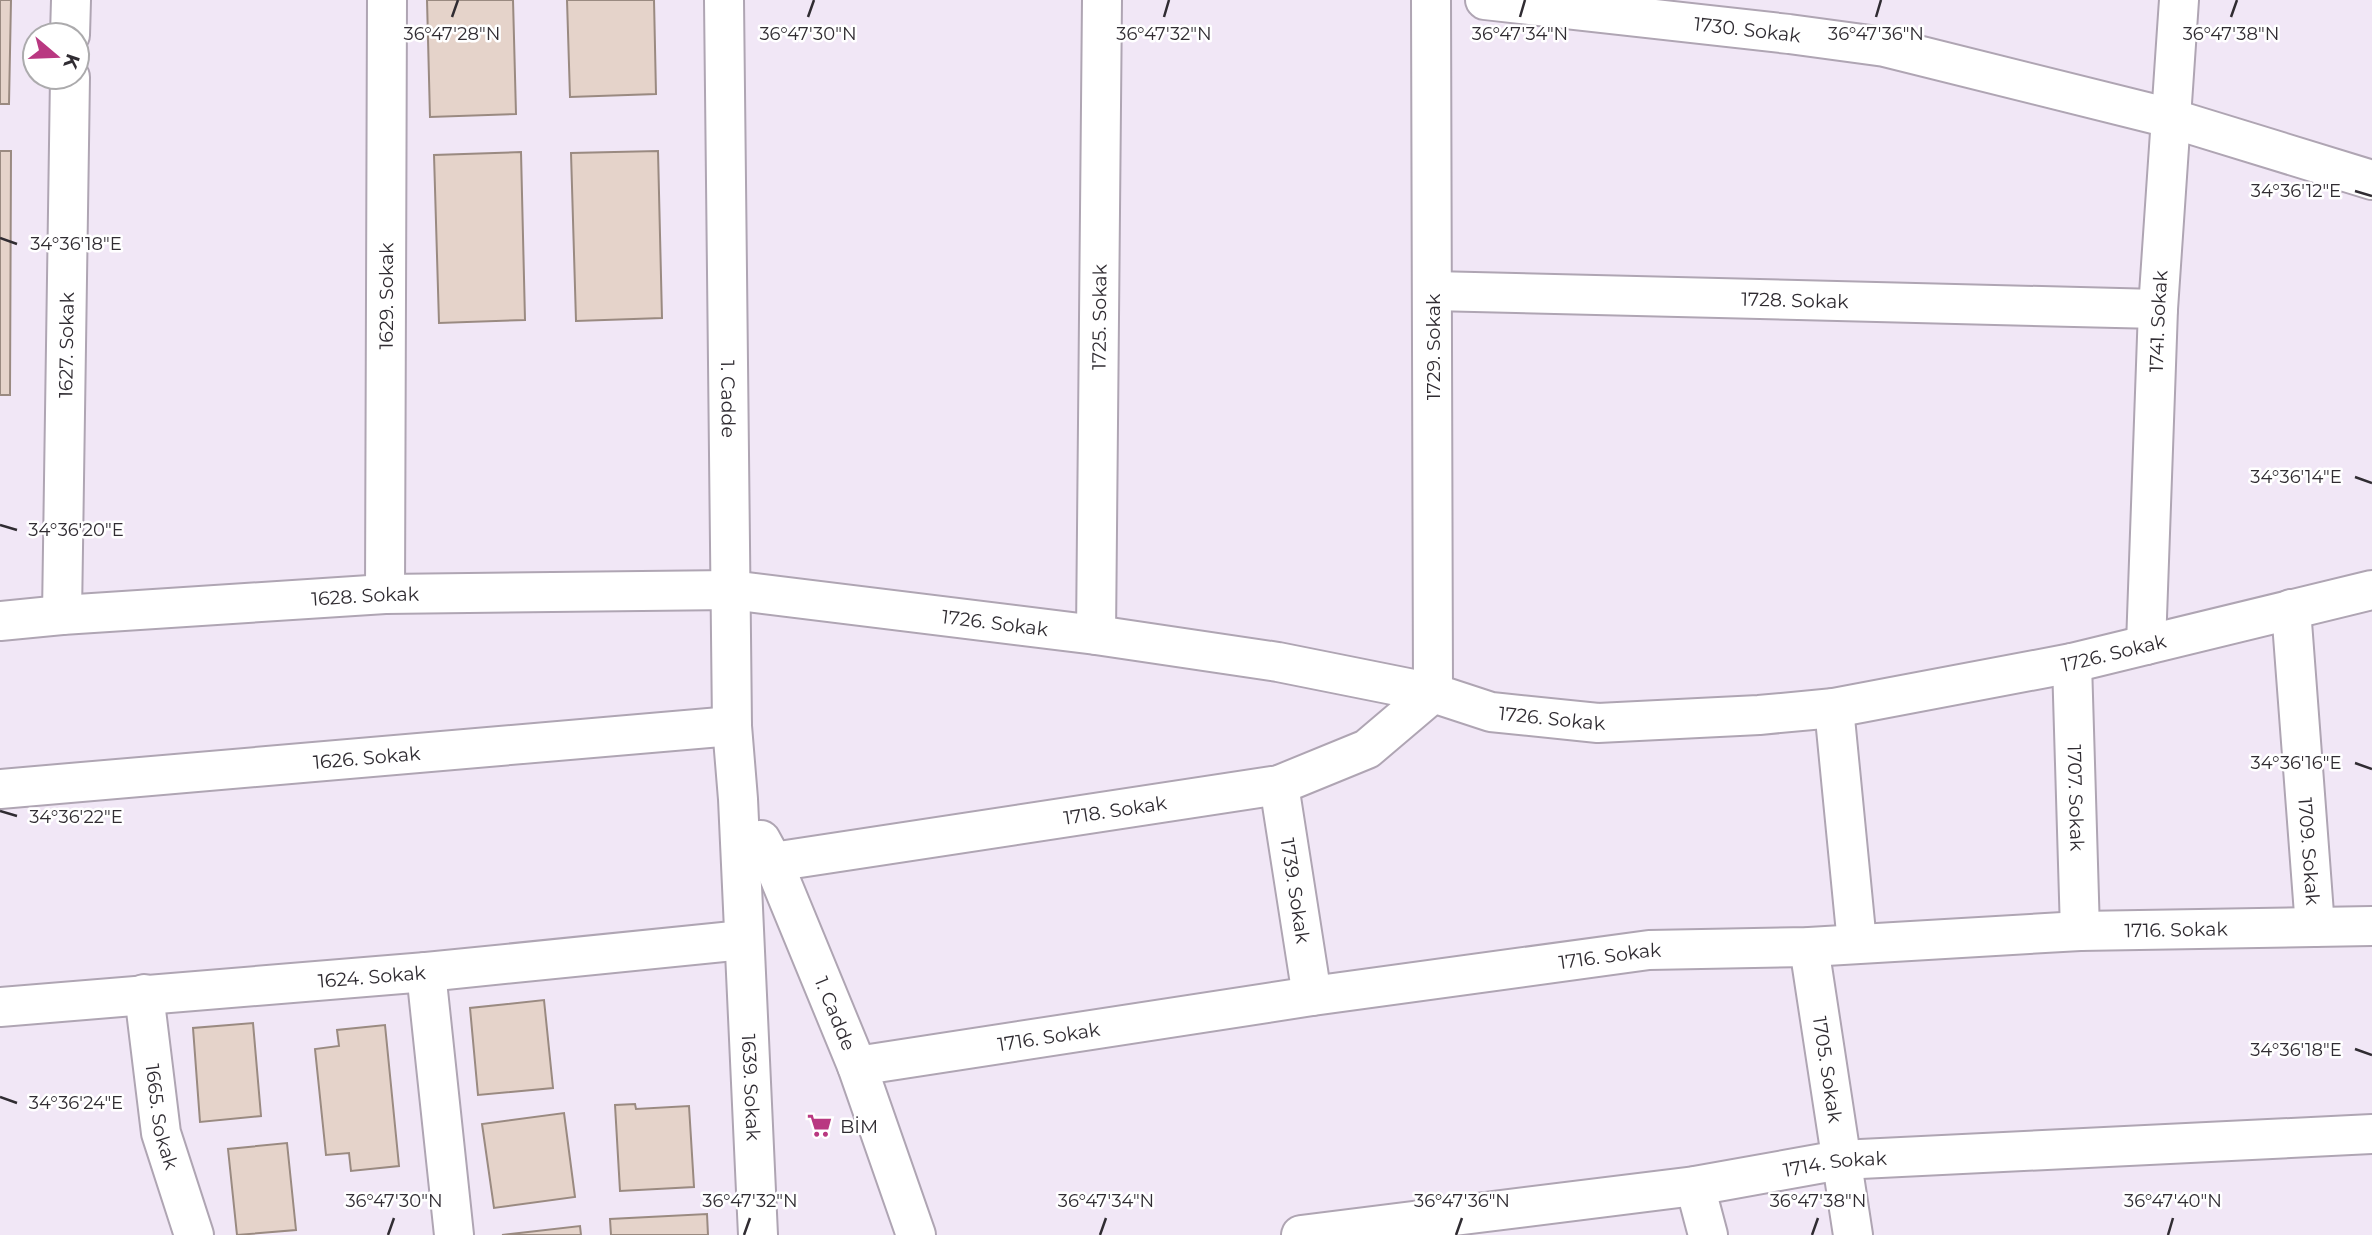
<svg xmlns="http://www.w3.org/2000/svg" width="2372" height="1235" viewBox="0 0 2372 1235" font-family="Montserrat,sans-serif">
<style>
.building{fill:#e5d3ca;stroke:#9a8a81;stroke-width:2}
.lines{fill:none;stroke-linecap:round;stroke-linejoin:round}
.minor-casing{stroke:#afa5b3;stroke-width:42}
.minor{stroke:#fff;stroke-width:38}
.ticks{fill:none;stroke:#302c32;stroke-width:2.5}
.labels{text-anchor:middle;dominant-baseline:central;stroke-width:5;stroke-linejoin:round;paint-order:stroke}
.street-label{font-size:19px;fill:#302c32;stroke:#fff}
.poi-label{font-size:19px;fill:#302c32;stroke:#fff;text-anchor:start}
.ticks-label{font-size:18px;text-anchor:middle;fill:#302c32;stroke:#fff;stroke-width:5;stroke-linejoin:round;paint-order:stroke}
</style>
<rect width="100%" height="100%" fill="#f1e7f6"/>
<path class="building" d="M0 0H11L9 104H0Z
M427 0H513L516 114 430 117Z
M567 0H654L656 94 570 97Z
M0 151H11L10 395H0Z
M658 151 662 318 576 321 571 153Z
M521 152 525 320 439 323 434 155Z
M544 1000 553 1088 478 1095 470 1008Z
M253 1023 261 1116 200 1122 193 1028Z
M385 1025 399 1166 351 1171 349 1153 326 1155 315 1049 339 1046 337 1030Z
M635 1104 636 1109 689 1106 694 1187 620 1191 615 1105Z
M564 1113 575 1197 494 1208 482 1124Z
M287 1143 296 1230 237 1235 228 1149Z
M707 1214 708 1235H611L610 1219Z
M580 1226 581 1235H502Z"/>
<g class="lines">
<defs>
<g id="minor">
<path id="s1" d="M724 0 732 726 738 799 758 1235"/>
<path id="s2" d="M1485 0 1789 34 1885 47 2170 118 2372 180"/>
<path d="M70 35 71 0"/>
<path id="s3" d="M1433 291 2158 309"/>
<path id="s4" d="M385 594 387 0"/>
<path id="s5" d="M2291 609 2315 927"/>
<path id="s6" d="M62 615 70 77"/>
<path id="s7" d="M0 621 62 615 385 594 731 590 1096 635 1278 662 1433 693 1491 712 1598 723 1759 715 1834 708 2072 663 2372 590"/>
<path id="s8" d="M1096 635 1102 0"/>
<path id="s9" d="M2146 645 2158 309 2179 0"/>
<path id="s10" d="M2072 663 2080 931"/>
<path d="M1834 708 1857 943"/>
<path id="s11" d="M1279 785 1312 996"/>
<path id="s12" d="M0 789 732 726"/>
<path id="s13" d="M761 840 773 862 857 1066 916 1235"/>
<path id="s14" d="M773 862 1279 785 1367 749 1433 693 1431 0"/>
<path id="s15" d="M1809 947 1853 1235"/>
<path d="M426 972 454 1235"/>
<path id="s16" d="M144 994 161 1133 194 1235"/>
<path id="s17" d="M0 1007 426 972 743 940"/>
<path id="s18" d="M857 1066 1312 996 1649 950 1809 947 2080 931 2372 926"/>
<path d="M1695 1186 1708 1235"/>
<path id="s19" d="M1301 1235 1695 1186 1840 1160 2372 1134"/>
</g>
</defs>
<use href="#minor" class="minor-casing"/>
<use href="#minor" class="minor"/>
</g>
<path class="ticks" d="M452 17 458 0M808 17 814 0M1164 17 1169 0M1520 17 1525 0M1876 17 1881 0M2231 17 2237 0M2355 191 2372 196M0 238 17 244M2355 477 2372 483M0 525 17 530M2355 763 2372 769M0 811 17 816M2355 1049 2372 1055M0 1097 17 1103M388 1235 394 1218M744 1235 750 1218M1100 1235 1106 1218M1456 1235 1462 1218M1812 1235 1818 1218M2168 1235 2173 1218"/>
<defs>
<symbol id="supermarket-bare" viewBox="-9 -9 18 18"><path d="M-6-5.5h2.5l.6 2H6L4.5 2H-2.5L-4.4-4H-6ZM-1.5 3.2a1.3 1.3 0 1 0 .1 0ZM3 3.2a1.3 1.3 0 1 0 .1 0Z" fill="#b93881" stroke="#fff" stroke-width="2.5" paint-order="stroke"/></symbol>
</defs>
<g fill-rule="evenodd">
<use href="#supermarket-bare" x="802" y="1108" width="35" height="35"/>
</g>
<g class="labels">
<g class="street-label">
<text stroke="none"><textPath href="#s2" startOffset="264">1730. Sokak</textPath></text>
<text stroke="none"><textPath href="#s4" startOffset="298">1629. Sokak</textPath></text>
<text stroke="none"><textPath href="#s3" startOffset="362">1728. Sokak</textPath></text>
<text stroke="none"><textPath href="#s8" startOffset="318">1725. Sokak</textPath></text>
<text stroke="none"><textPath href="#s9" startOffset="324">1741. Sokak</textPath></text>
<text stroke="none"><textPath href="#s6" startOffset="270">1627. Sokak</textPath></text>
<text transform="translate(1433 347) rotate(-90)">1729. Sokak</text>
<text stroke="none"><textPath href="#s1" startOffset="399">1. Cadde</textPath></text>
<text stroke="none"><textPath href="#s7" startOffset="366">1628. Sokak</textPath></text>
<text stroke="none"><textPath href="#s7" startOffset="998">1726. Sokak</textPath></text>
<text stroke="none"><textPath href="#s7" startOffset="2132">1726. Sokak</textPath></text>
<text stroke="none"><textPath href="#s7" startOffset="1564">1726. Sokak</textPath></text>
<text stroke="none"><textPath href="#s12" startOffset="368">1626. Sokak</textPath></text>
<text stroke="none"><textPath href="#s10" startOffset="135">1707. Sokak</textPath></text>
<text stroke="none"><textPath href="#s14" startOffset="346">1718. Sokak</textPath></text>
<text stroke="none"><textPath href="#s5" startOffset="243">1709. Sokak</textPath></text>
<text stroke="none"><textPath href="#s11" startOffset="107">1739. Sokak</textPath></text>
<text stroke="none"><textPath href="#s18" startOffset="1328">1716. Sokak</textPath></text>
<text stroke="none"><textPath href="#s18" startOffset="761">1716. Sokak</textPath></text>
<text stroke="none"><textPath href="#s17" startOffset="373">1624. Sokak</textPath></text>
<text stroke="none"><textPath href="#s13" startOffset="189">1. Cadde</textPath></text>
<text stroke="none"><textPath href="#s18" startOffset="194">1716. Sokak</textPath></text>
<text stroke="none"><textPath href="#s15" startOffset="124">1705. Sokak</textPath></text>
<text stroke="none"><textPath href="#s1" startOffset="1088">1639. Sokak</textPath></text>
<text stroke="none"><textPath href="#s16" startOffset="124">1665. Sokak</textPath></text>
<text stroke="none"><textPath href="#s19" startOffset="539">1714. Sokak</textPath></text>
</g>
<g class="poi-label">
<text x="840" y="1126">BİM</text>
</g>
</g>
<g class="ticks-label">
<text x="452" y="40">36°47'28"N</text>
<text x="808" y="40">36°47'30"N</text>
<text x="1164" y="40">36°47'32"N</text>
<text x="1520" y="40">36°47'34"N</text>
<text x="1876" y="40">36°47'36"N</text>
<text x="2231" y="40">36°47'38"N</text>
<text x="2296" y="197">34°36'12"E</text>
<text x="76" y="250">34°36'18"E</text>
<text x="2296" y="483">34°36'14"E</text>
<text x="76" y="536">34°36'20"E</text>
<text x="2296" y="769">34°36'16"E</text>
<text x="76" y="823">34°36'22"E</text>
<text x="2296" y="1056">34°36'18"E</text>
<text x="76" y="1109">34°36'24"E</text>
<text x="394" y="1207">36°47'30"N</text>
<text x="750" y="1207">36°47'32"N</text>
<text x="1106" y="1207">36°47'34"N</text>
<text x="1462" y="1207">36°47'36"N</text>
<text x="1818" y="1207">36°47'38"N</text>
<text x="2173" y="1207">36°47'40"N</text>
</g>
<g transform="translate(56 56) rotate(109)"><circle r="33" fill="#ffffff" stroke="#acabad" stroke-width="2"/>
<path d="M0-5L12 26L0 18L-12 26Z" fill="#b93881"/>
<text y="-10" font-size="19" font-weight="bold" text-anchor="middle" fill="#302c32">K</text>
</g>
</svg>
